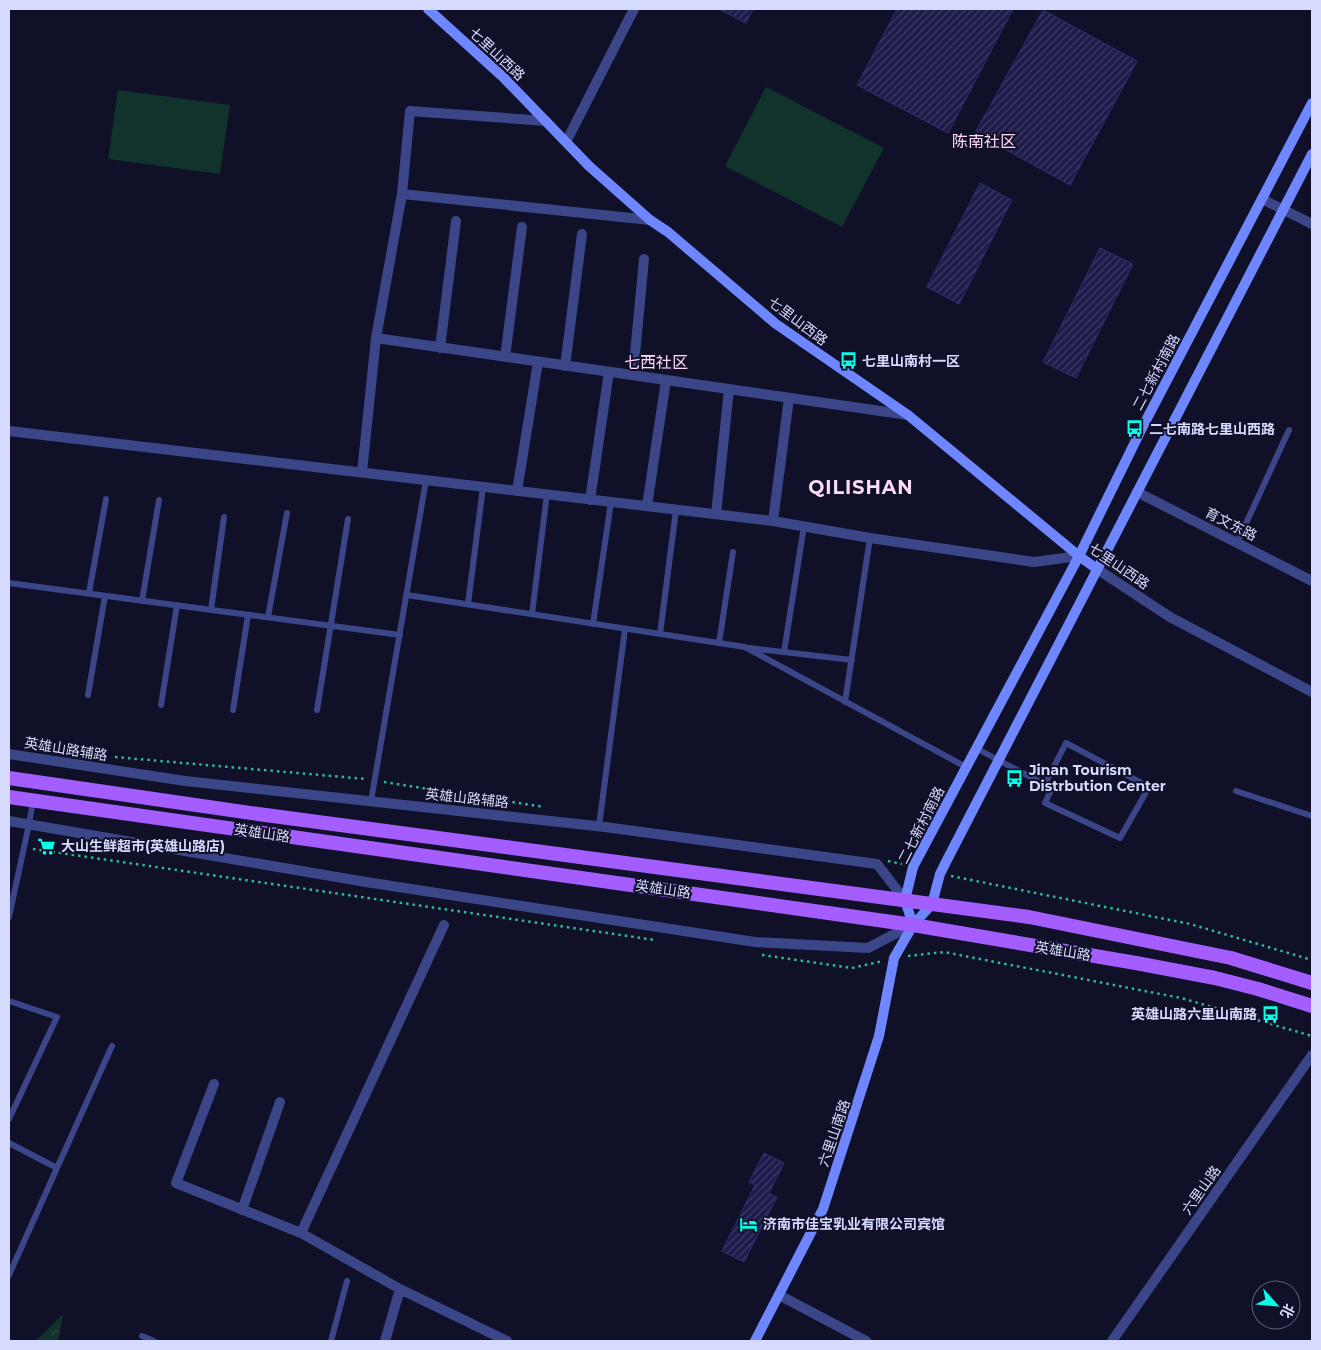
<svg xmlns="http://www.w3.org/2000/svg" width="1321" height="1350" viewBox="0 0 1321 1350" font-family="Montserrat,'Noto Sans SC',sans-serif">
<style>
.grass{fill:#12332b}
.forest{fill:url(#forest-crowns)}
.building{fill:url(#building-hatch);stroke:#2d2d76}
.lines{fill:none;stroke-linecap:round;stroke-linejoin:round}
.path{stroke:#2ebc98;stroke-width:2.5;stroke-dasharray:2.5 4;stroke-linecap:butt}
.service{stroke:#3a4688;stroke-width:6}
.minor{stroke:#3a4688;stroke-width:10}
.tertiary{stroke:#3a4688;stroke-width:10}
.secondary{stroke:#6e86ff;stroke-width:10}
.primary{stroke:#a45eff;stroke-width:14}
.labels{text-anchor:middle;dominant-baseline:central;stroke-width:4;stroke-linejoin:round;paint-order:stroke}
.street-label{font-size:14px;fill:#d7daff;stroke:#101028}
.poi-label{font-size:14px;font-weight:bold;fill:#d7daff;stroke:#101028;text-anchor:start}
.quarter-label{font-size:16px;fill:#ffd9f8;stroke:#101028}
.district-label{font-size:19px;font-weight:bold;letter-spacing:1px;fill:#ffd9f8;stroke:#101028}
</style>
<defs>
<pattern id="forest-crowns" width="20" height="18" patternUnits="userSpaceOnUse" patternTransform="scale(1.25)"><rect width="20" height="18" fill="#12332b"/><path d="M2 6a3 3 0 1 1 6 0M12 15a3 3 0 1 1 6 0" fill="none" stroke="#34504b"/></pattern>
<pattern id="building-hatch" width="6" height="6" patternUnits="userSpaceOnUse" patternTransform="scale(1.25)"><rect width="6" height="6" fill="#1c1b4a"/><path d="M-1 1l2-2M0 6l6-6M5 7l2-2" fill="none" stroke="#3c3c65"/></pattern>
</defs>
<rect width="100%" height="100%" fill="#101028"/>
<path class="grass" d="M766 87 884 148 842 227 725 166Z
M118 90 230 105 220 174 108 159Z"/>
<path class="forest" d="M63 1314 58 1341H36Z"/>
<path class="building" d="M719 9H753L746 23Z
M897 9H1013L948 133 857 85Z
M1043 10 1137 61 1070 185 975 133Z
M980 183 1012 200 959 304 927 287Z
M1100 248 1133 264 1076 378 1043 362Z
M764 1153 784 1163 769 1193 777 1197 744 1262 722 1251 755 1185 749 1182Z"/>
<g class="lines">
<path class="path" d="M115 757 366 779
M384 782 544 807
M33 849 655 940
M888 861 902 864
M951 876 1190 924 1312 960
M762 955 852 968 883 961
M908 956 944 952 1181 998 1312 1036"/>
<path class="service" d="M1237 543 1289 430
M9 583 400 635
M89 593 106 499
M407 595 745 647 966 767
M142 601 159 500
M468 604 483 487
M211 610 224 517
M532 614 547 494
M268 617 287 513
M593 624 611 502
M660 634 676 510
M719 643 733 552
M749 648 852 660
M784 652 804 526
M88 695 105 596
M845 702 870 538
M161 705 177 605
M233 710 248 615
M317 710 348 519
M976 748C1001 762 1027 775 1052 788L1045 803 1120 838 1149 787 1066 743 1045 784
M1236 791 1312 816
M371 801 426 480
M599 826 625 629
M9 917 29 824 33 801
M9 1001 57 1017 9 1119
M9 1143 57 1168 9 1275
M57 1168 112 1046
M142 1336 154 1341
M331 1341 347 1281"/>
<path class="minor" d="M566 142 634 9
M402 194 410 111 546 121
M376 338 402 194 650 220
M440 348 456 221
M505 357 522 227
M565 366 582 234
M633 375 644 259
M9 431 773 521 870 538 1034 562 1079 556
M362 472 376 338 908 415
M517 491 538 362
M1137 492 1312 581
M590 500 609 372
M647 506 666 380
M716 514 729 389
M773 521 789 398
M444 925 301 1233 400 1289 507 1341
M214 1084 176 1183 301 1233
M242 1210 280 1102
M779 1295 866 1341
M385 1341 400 1289"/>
<path class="tertiary" d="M1262 199 1312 224
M1097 569 1170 617 1312 692
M9 754 185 781 605 827 877 864 905 900
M9 821 366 882 755 942 868 948 912 925
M1112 1341 1312 1055"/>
<path class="secondary" d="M428 9 503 77 589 166 650 220 668 232 776 324 908 415 1079 556 1097 569
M913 925 905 900 913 867 1079 556 1142 428 1312 103
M755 1341 823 1209 879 1036 894 958 913 925 932 904 940 874 947 860 1312 154"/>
<path class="primary" d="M9 778 258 814 1029 917 1231 958 1312 983
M9 797 913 925 1136 963 1215 978 1258 989 1312 1006"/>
</g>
<defs>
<symbol id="bus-bare" viewBox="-9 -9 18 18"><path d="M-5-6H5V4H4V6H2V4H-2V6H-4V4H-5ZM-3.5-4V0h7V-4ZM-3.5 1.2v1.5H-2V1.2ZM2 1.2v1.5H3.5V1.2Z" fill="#03ffe8" stroke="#101028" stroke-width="2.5" paint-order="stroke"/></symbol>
<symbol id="supermarket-bare" viewBox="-9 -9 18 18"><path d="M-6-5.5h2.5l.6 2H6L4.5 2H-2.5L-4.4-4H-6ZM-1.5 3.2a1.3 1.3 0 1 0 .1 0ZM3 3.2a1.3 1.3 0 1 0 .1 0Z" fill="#03ffe8" stroke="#101028" stroke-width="2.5" paint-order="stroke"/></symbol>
<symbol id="hotel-bare" viewBox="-9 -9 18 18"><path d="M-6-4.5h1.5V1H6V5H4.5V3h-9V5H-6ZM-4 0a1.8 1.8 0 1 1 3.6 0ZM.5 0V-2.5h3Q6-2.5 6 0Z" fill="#03ffe8" stroke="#101028" stroke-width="2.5" paint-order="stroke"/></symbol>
</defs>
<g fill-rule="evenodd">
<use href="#bus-bare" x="836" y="348" width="25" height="25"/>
<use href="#bus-bare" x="1122" y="416" width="25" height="25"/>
<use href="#bus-bare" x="1002" y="766" width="25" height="25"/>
<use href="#supermarket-bare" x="34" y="834" width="25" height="25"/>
<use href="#bus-bare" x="1258" y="1002" width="25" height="25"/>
<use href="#hotel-bare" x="736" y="1212" width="25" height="25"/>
</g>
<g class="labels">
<g class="street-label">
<text transform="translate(497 54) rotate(43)">七里山西路</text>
<text transform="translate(798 321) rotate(37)">七里山西路</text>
<text transform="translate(1156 372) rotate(-62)">二七新村南路</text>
<text transform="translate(1231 524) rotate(27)">育文东路</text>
<text transform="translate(1119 566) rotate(34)">七里山西路</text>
<text transform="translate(66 749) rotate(9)">英雄山路辅路</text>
<text transform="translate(467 798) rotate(6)">英雄山路辅路</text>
<text transform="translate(921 825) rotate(-63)">二七新村南路</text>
<text transform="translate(262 833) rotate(8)">英雄山路</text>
<text transform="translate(663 889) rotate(8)">英雄山路</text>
<text transform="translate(1063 951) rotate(9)">英雄山路</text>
<text transform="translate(834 1133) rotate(-71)">六里山南路</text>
<text transform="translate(1201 1190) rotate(-55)">六里山路</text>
</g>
<g class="poi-label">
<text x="862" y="361">七里山南村一区</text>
<text x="1149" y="429">二七南路七里山西路</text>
<text x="1029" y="770">Jinan Tourism<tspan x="1029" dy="16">Distrbution Center</tspan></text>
<text x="61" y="846">大山生鲜超市(英雄山路店)</text>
<text x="1257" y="1014" text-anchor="end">英雄山路六里山南路</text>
<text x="763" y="1224">济南市佳宝乳业有限公司宾馆</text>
</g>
<g class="quarter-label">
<text x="984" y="141">陈南社区</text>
<text x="656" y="362">七西社区</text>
</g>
<g class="district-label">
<text x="861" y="487">QILISHAN</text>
</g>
</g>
<rect width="1321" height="1350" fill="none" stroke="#d7daff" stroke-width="20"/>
<g transform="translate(1276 1305) rotate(117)"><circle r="24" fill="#101028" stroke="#60617e"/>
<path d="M0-4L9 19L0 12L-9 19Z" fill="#03ffe8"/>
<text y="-8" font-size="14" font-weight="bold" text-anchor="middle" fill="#d7daff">北</text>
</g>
</svg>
